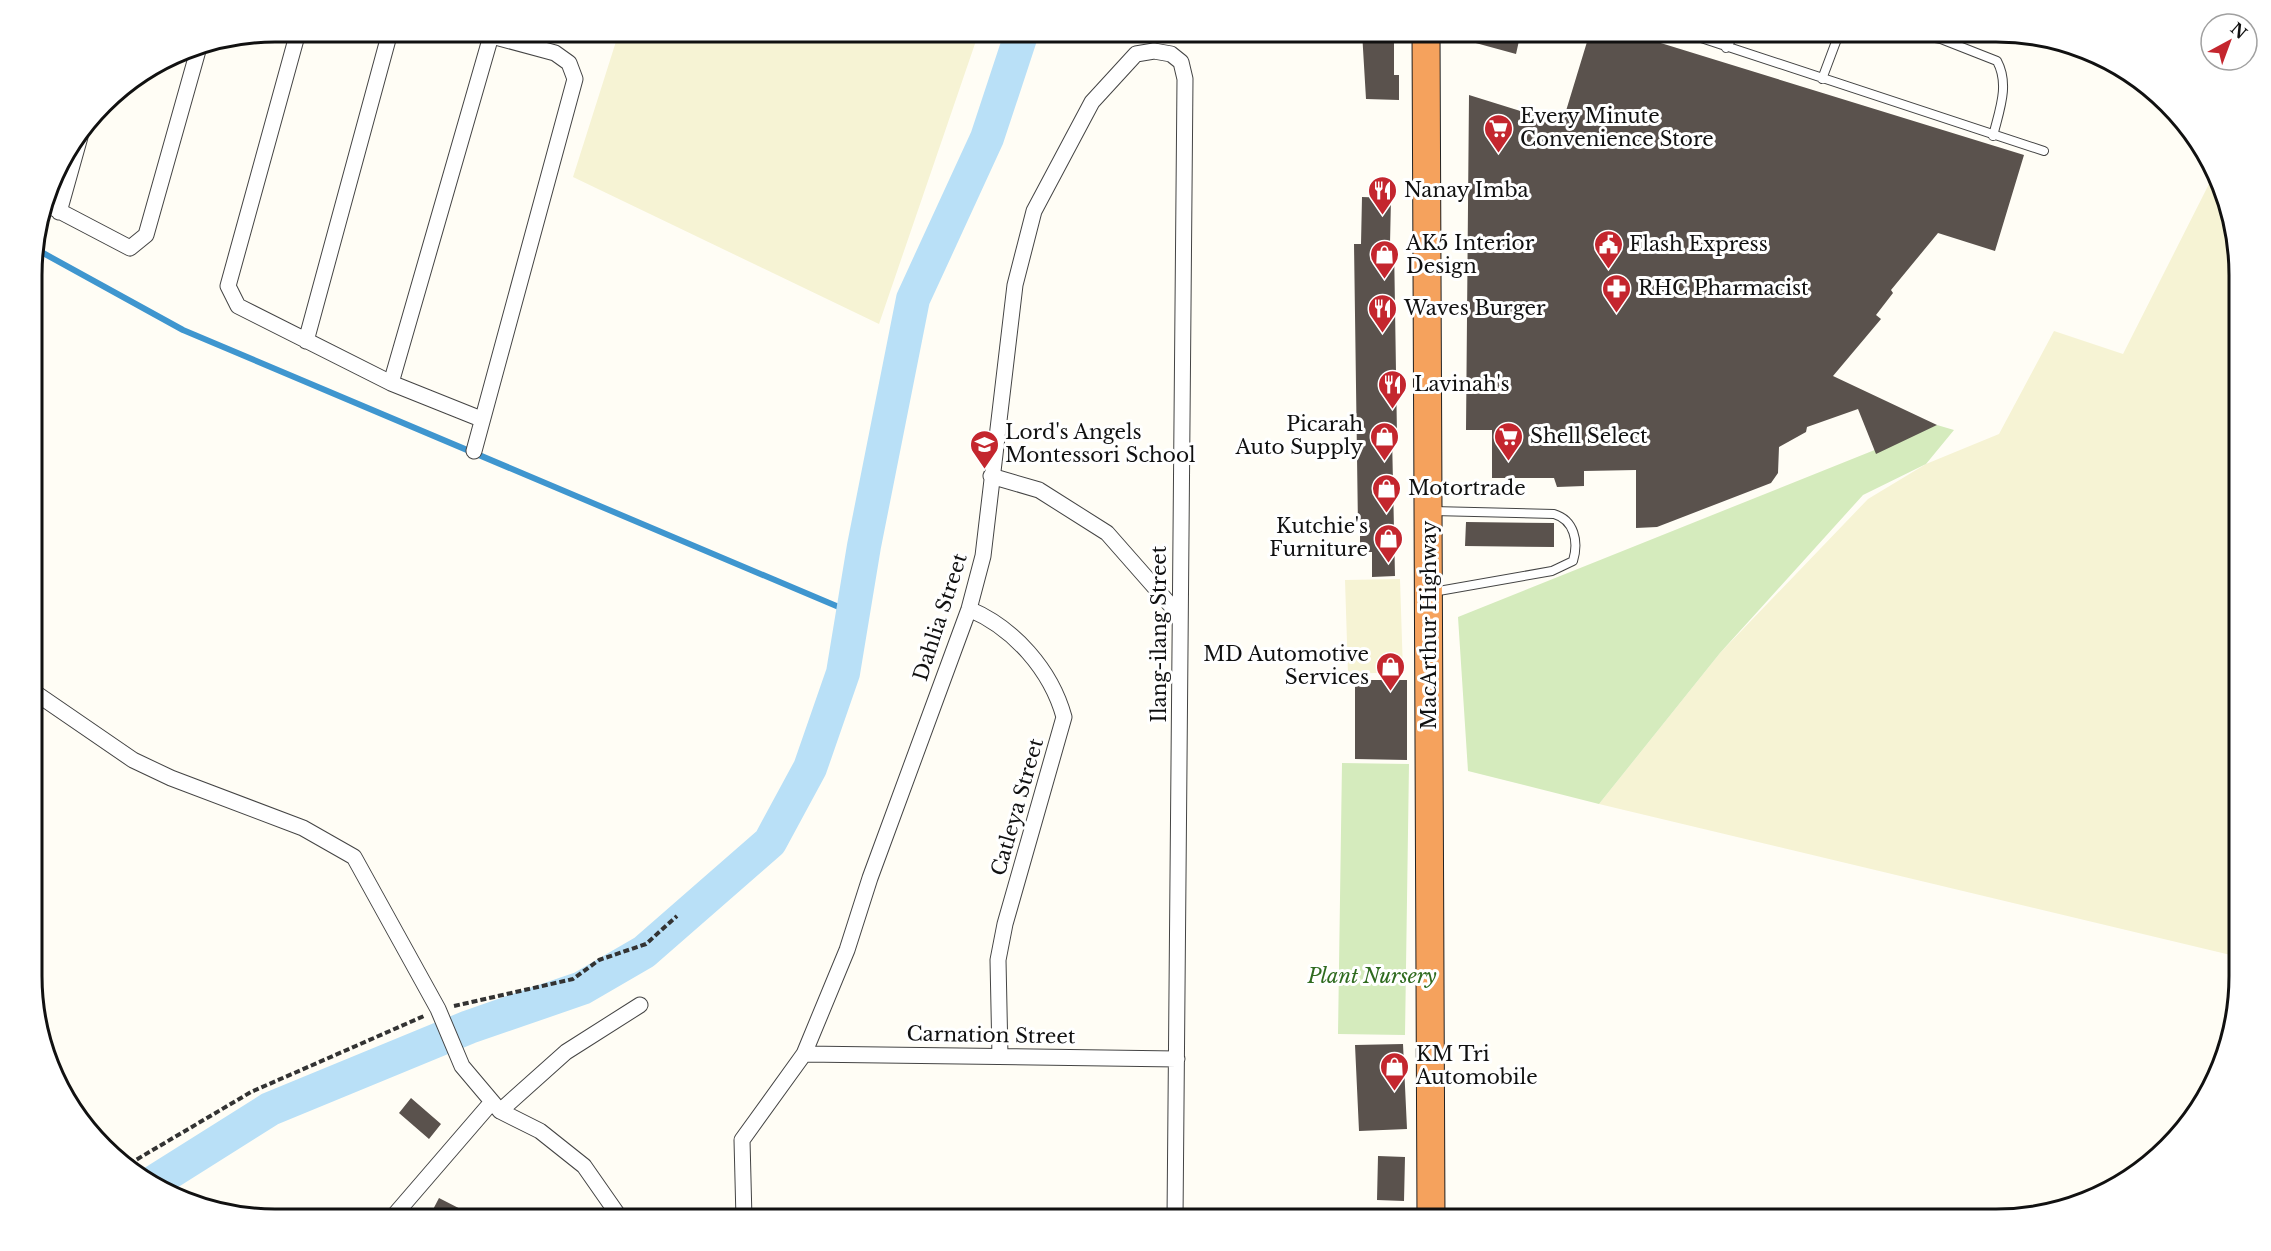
<svg xmlns="http://www.w3.org/2000/svg" width="2271" height="1251" viewBox="0 0 2271 1251" font-family="'Libre Baskerville',serif">
<style>
.farmland{fill:#f6f3d4}
.green{fill:#d5ebbd}
.lines{fill:none;stroke-linecap:round;stroke-linejoin:round}
.stream{stroke:#3f96cf;stroke-width:6}
.river{stroke:#b9e0f7;stroke-width:34}
.building{fill:#5a524d}
.lane-casing{stroke:#444;stroke-width:10}
.street-casing{stroke:#444;stroke-width:17}
.highway-casing{stroke:#222;stroke-width:29}
.path{stroke:#333;stroke-width:4;stroke-dasharray:6 3;stroke-linecap:butt}
.lane{stroke:#fff;stroke-width:8}
.street{stroke:#fff;stroke-width:15}
.highway{stroke:#f5a25d;stroke-width:27}
.labels{text-anchor:middle;dominant-baseline:central;stroke-width:6;stroke-linejoin:round;paint-order:stroke}
.poi-label{font-size:20px;fill:#111;stroke:#fff;text-anchor:start}
.street-label{font-size:20px;fill:#111;stroke:#fff}
.park-label{font-size:20px;font-style:italic;fill:#2f6b1f;stroke:#fff}
.rim{fill:none;stroke:#111;stroke-width:3}
</style>
<rect width="100%" height="100%" fill="#fffdf5"/>
<path class="farmland" d="M619 32H979L879 324 573 177Z
M2210 182 2221 185 2227 197 2239 259V957L1599 804 1720 653 1868 499 1926 464 1999 434 2054 331 2123 354Z
M1400 579 1403 672 1348 674 1345 580Z"/>
<path class="green" d="M1937 425 1954 430 1926 464 1863 495 1720 653 1599 804 1468 771 1458 617Z
M1342 763 1409 764 1405 1035 1338 1034Z"/>
<g class="lines">
<path class="stream" d="M34 248 183 330 853 613"/>
<path class="river" d="M151 1184 270 1109 469 1027 582 988 644 952 770 842 810 768 843 673 864 546 913 299 987 138 1022 32"/>
</g>
<path class="building" d="M1362 32H1394V75H1399V100L1366 99Z
M1451 32H1521L1516 54 1450 36Z
M1590 32H1625L2024 155 1995 251 1938 233 1891 290 1893 293 1876 315 1881 319 1833 376 1937 425 1876 454 1858 409 1807 427 1806 432 1779 447 1778 473 1771 483 1657 527 1636 528V470L1584 471V486L1557 487 1554 478H1492V430H1466L1469 95 1562 124Z
M1362 197 1391 198 1390 244H1394L1397 436H1392L1395 576 1372 577V552H1360V527H1358L1354 244H1361Z
M1466 522 1554 523V547L1465 546Z
M1355 680H1407V760L1355 759Z
M1403 1044 1407 1129 1359 1131 1355 1045Z
M411 1098 441 1124 429 1139 399 1113Z
M1378 1156 1405 1157 1404 1201 1377 1200Z
M439 1198 480 1219H428Z"/>
<g class="lines">
<defs>
<path id="lane" d="M1683 32 2044 151
M1903 32 1941 39 1997 61C2010 85 1999 111 1993 136
M1726 48 1736 32
M1822 79 1837 39 1845 32
M1433 511 1554 514C1574 520 1579 541 1573 561L1552 571 1433 592"/>
<path id="street" d="M298 32 228 286 238 306 391 383 481 419
M46 204 130 248 146 235 199 47
M59 212 80 137
M306 341 390 32
M391 383 491 36
M474 451 575 79 569 63 555 53 477 32
M991 476 1039 490 1107 533 1180 616
M969 609C1014 628 1051 670 1064 717L1005 924 998 960 1000 1056
M34 692 133 760 171 778 303 828 354 857 438 1009 462 1066 500 1111 540 1131 584 1166 621 1219
M804 1054 1177 1059
M500 1111 566 1052 640 1005
M391 1219 491 1103
M744 1219 742 1140 804 1054 847 950 870 878 969 609 983 556 1015 285 1034 211 1092 102 1136 54 1154 51 1171 54 1181 62 1185 79 1175 1219"/>
<path id="highway" d="M1426 32 1431 1219"/>
</defs>
<use href="#lane" class="lane-casing"/>
<use href="#street" class="street-casing"/>
<use href="#highway" class="highway-casing"/>
<path class="path" d="M454 1006 573 979 599 960 646 944 677 916
M129 1164 251 1092 424 1016"/>
<use href="#lane" class="lane"/>
<use href="#street" class="street"/>
<use href="#highway" class="highway"/>
</g>
<defs>
<symbol id="supermarket-pin" viewBox="-11 -11 22 30"><path d="M0 17L-7.5 6A9.5 9.5 0 1 1 7.5 6Z" fill="#c4262e" stroke="#fff"/><path d="M-6-5.5h2.5l.6 2H6L4.5 2H-2.5L-4.4-4H-6ZM-1.5 3.2a1.3 1.3 0 1 0 .1 0ZM3 3.2a1.3 1.3 0 1 0 .1 0Z" fill="#fff"/></symbol>
<symbol id="restaurant-pin" viewBox="-11 -11 22 30"><path d="M0 17L-7.5 6A9.5 9.5 0 1 1 7.5 6Z" fill="#c4262e" stroke="#fff"/><path d="M-5-6h1v4h1v-4h1v4h1v-4h1v5L-1.5 .5V6h-2V.5L-5-1ZM5-6V6H3V1.5H1.5Q1.5-4 5-6Z" fill="#fff"/></symbol>
<symbol id="civic-pin" viewBox="-11 -11 22 30"><path d="M0 17L-7.5 6A9.5 9.5 0 1 1 7.5 6Z" fill="#c4262e" stroke="#fff"/><path d="M-.6-6.5H3V-4.5H.6V-3L4-1V1h2V6H-6V1h2V-1L-.6-3ZM-1.2 2.5V6h2.4V2.5Z" fill="#fff"/></symbol>
<symbol id="shop-pin" viewBox="-11 -11 22 30"><path d="M0 17L-7.5 6A9.5 9.5 0 1 1 7.5 6Z" fill="#c4262e" stroke="#fff"/><path d="M-5-2.5h2.3a2.7 3.5 0 0 1 5.4 0H5L5.5 6h-11ZM-1.5-2.5h3a1.5 2.3 0 0 0-3 0Z" fill="#fff"/></symbol>
<symbol id="pharmacy-pin" viewBox="-11 -11 22 30"><path d="M0 17L-7.5 6A9.5 9.5 0 1 1 7.5 6Z" fill="#c4262e" stroke="#fff"/><path d="M-2-6h4v4h4v4h-4v4h-4v-4h-4v-4h4Z" fill="#fff"/></symbol>
<symbol id="school-pin" viewBox="-11 -11 22 30"><path d="M0 17L-7.5 6A9.5 9.5 0 1 1 7.5 6Z" fill="#c4262e" stroke="#fff"/><path d="M0-5L7-2L0 1L-7-2ZM-4 1L0 2.5L4 1V4Q0 6-4 4Z" fill="#fff"/></symbol>
</defs>
<g fill-rule="evenodd">
<use href="#supermarket-pin" x="1482" y="112" width="33" height="45"/>
<use href="#restaurant-pin" x="1366" y="174" width="33" height="45"/>
<use href="#civic-pin" x="1592" y="228" width="33" height="45"/>
<use href="#shop-pin" x="1368" y="238" width="33" height="45"/>
<use href="#pharmacy-pin" x="1600" y="272" width="33" height="45"/>
<use href="#restaurant-pin" x="1366" y="292" width="33" height="45"/>
<use href="#restaurant-pin" x="1376" y="368" width="33" height="45"/>
<use href="#shop-pin" x="1368" y="420" width="33" height="45"/>
<use href="#supermarket-pin" x="1492" y="420" width="33" height="45"/>
<use href="#school-pin" x="968" y="428" width="33" height="45"/>
<use href="#shop-pin" x="1370" y="472" width="33" height="45"/>
<use href="#shop-pin" x="1372" y="522" width="33" height="45"/>
<use href="#shop-pin" x="1374" y="650" width="33" height="45"/>
<use href="#shop-pin" x="1378" y="1050" width="33" height="45"/>
</g>
<g class="labels">
<g class="poi-label">
<text x="1520" y="116">Every Minute<tspan x="1520" dy="23">Convenience Store</tspan></text>
<text x="1404" y="190">Nanay Imba</text>
<text x="1406" y="243">AK5 Interior<tspan x="1406" dy="23">Design</tspan></text>
<text x="1629" y="244">Flash Express</text>
<text x="1638" y="288">RHC Pharmacist</text>
<text x="1404" y="308">Waves Burger</text>
<text x="1414" y="384">Lavinah's</text>
<text x="1363" y="424" text-anchor="end">Picarah<tspan x="1363" dy="23">Auto Supply</tspan></text>
<text x="1005" y="432">Lord's Angels<tspan x="1005" dy="23">Montessori School</tspan></text>
<text x="1530" y="436">Shell Select</text>
<text x="1408" y="488">Motortrade</text>
<text x="1368" y="526" text-anchor="end">Kutchie's<tspan x="1368" dy="23">Furniture</tspan></text>
<text x="1369" y="654" text-anchor="end">MD Automotive<tspan x="1369" dy="23">Services</tspan></text>
<text x="1416" y="1054">KM Tri<tspan x="1416" dy="23">Automobile</tspan></text>
</g>
<g class="street-label">
<text transform="translate(940 617) rotate(-72)">Dahlia Street</text>
<text transform="translate(1429 625) rotate(-90)">MacArthur Highway</text>
<text transform="translate(1159 634) rotate(-90)">Ilang-ilang Street</text>
<text transform="translate(1017 807) rotate(-74)">Catleya Street</text>
<text transform="translate(991 1035) rotate(1)">Carnation Street</text>
</g>
<g class="park-label">
<text x="1372" y="976">Plant Nursery</text>
</g>
</g>
<path d="M0 0H2271V1251H0ZM275 42H1996A233 233 0 0 1 2229 275V976A233 233 0 0 1 1996 1209H275A233 233 0 0 1 42 976V275A233 233 0 0 1 275 42Z" fill="#fff" fill-rule="evenodd"/>
<path class="rim" d="M275 42H1996A233 233 0 0 1 2229 275V976A233 233 0 0 1 1996 1209H275A233 233 0 0 1 42 976V275A233 233 0 0 1 275 42Z"/>
<g transform="translate(2229 42) rotate(41)"><circle r="28" fill="#ffffff" stroke="#a0a0a0" stroke-width="1.5"/>
<path d="M0-4.5L10 22L0 15L-10 22Z" fill="#c4262e"/>
<text y="-9" font-size="16" font-weight="bold" text-anchor="middle" fill="#111111">N</text>
</g>
</svg>
